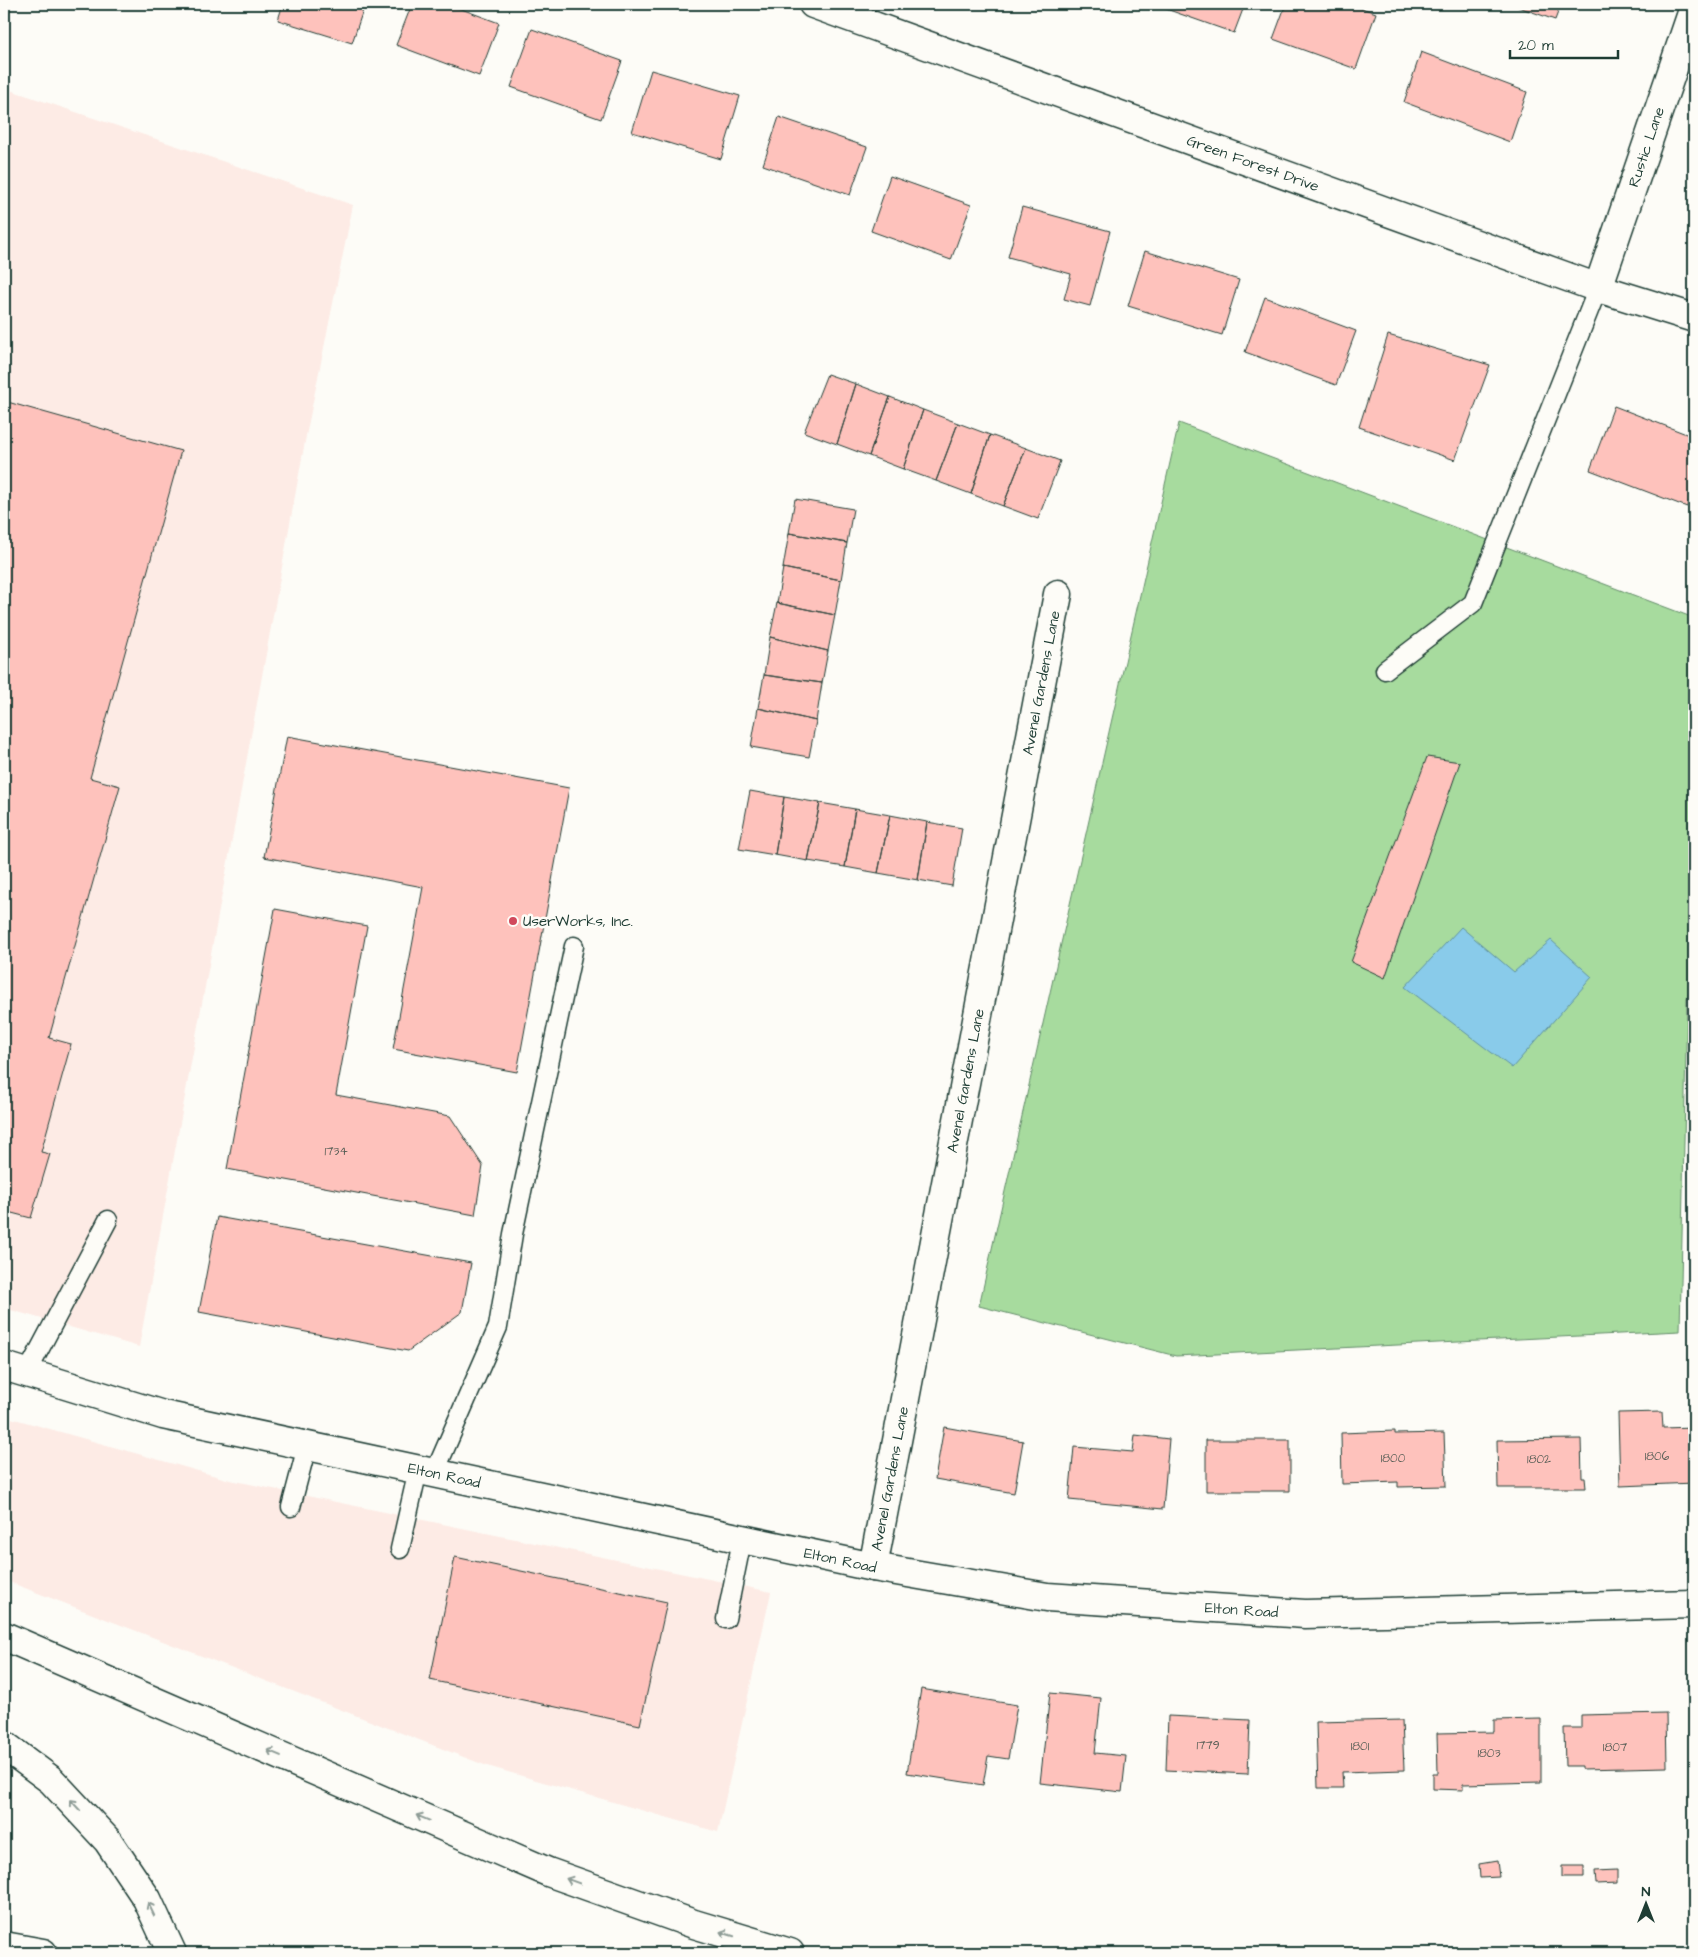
<svg xmlns="http://www.w3.org/2000/svg" width="1698" height="1957" viewBox="0 0 1698 1957" font-family="'Architects Daughter',sans-serif">
<style>
.built{fill:#fdebe5}
.green{fill:#a7db9e;stroke:#638c69}
.water{fill:#89cbea;stroke:#5f92a1}
.building{fill:#fec2bc;stroke:#1f3d34}
.lines{fill:none;stroke-linecap:round;stroke-linejoin:round}
.lane-casing{stroke:#1f3d34;stroke-width:21}
.street-casing{stroke:#1f3d34;stroke-width:31}
.highway-casing{stroke:#1f3d34;stroke-width:31}
.lane{stroke:#fdfcf7;stroke-width:18}
.street{stroke:#fdfcf7;stroke-width:28}
.highway{stroke:#fdfcf7;stroke-width:28}
.oneway{stroke:#8e9c96}
.poi-dot{fill:#d1495b;stroke:#fdfcf7;stroke-width:2}
.labels{text-anchor:middle;dominant-baseline:central;stroke-width:5;stroke-linejoin:round;paint-order:stroke}
.number-label{font-size:12px;fill:#575e56}
.street-label{font-size:15px;fill:#1f3d34;stroke:#fdfcf7}
.poi-label{font-size:15px;fill:#1f3d34;stroke:#fdfcf7;text-anchor:start}
</style>
<rect width="100%" height="100%" fill="#fdfcf7"/>
<filter id="ink" filterUnits="userSpaceOnUse"><feTurbulence type="fractalNoise" baseFrequency=".02" numOctaves="2"/><feDisplacementMap in="SourceGraphic" scale="10" xChannelSelector="R" yChannelSelector="G"/><feConvolveMatrix kernelMatrix="1 2 1 2 8 2 1 2 1" color-interpolation-filters="sRGB"/></filter>
<g filter="url(#ink)">
<path class="built" d="M4 88 353 205 306 436 139 1347 4 1308Z
M4 1416 230 1480 771 1592 718 1832 487 1766 4 1580Z"/>
<path class="green" d="M1179 423 1694 618V979L1687 999 1680 1331 1176 1356 979 1306Z"/>
<path class="water" d="M1461 927 1514 972 1551 940 1592 977 1512 1068 1405 987Z"/>
<path class="building" d="M283 4H365L352 43 278 20Z
M412 4H448L499 23 479 76 396 45Z
M1152 4H1245L1234 33Z
M1286 4H1350L1376 13 1356 69 1273 39Z
M1510 4H1561L1555 20Z
M532 29 622 61 601 119 511 87Z
M1421 52 1527 92 1510 142 1404 102Z
M651 70 740 96 721 159 632 132Z
M779 117 867 147 850 195 763 165Z
M890 176 971 205 951 260 871 231Z
M1022 207 1110 231 1090 306 1064 299 1071 274 1008 257Z
M1145 251 1239 280 1222 335 1128 306Z
M1265 297 1356 331 1336 385 1245 352Z
M1388 335 1490 365 1455 460 1359 427Z
M827 374 856 384 837 444 804 432Z
M856 384 890 397 869 456 837 444Z
M890 397 923 410 903 469 869 456Z
M4 401 181 451 90 778 120 786 49 1038 71 1044 41 1152 50 1154 31 1218 4 1211Z
M1614 406 1694 437V487L1687 507 1590 470Z
M923 410 958 423 936 481 903 469Z
M958 423 990 435 971 494 936 481Z
M990 435 1026 448 1003 506 971 494Z
M1026 448 1060 461 1038 519 1003 506Z
M795 499 853 509 847 543 789 533Z
M789 533 847 543 841 580 783 568Z
M783 568 841 580 835 615 777 603Z
M777 603 835 615 828 651 770 637Z
M770 637 828 651 822 683 764 675Z
M764 675 822 683 816 721 758 708Z
M758 708 816 721 809 757 751 747Z
M287 736 569 788 517 1072 393 1049 423 887 264 857Z
M1427 757 1460 762 1385 978 1351 962Z
M750 791 784 797 775 855 739 849Z
M784 797 820 803 808 861 775 855Z
M820 803 855 809 845 867 808 861Z
M855 809 890 815 878 873 845 867Z
M890 815 927 822 918 880 878 873Z
M927 822 962 828 952 886 918 880Z
M275 909 367 926 336 1095 450 1116 483 1166 475 1215 227 1169Z
M217 1217 471 1263 462 1312 408 1351 199 1312Z
M1662 1412 1663 1428 1694 1427V1483L1620 1486 1618 1413Z
M944 1427 1023 1441 1014 1493 935 1479Z
M1395 1431V1434L1444 1433 1446 1486 1398 1487V1482L1342 1484 1341 1433Z
M1135 1435 1169 1439 1163 1509 1069 1500 1074 1447 1133 1452Z
M1581 1439 1582 1478H1585L1586 1488H1498L1497 1440Z
M1206 1440H1290V1491H1206Z
M455 1557 667 1602 640 1725 430 1680Z
M921 1689 1017 1705 1008 1759 988 1756 983 1785 907 1773Z
M1050 1693 1101 1698 1095 1753 1126 1756 1122 1792 1040 1783Z
M1666 1713 1667 1767 1582 1769V1766H1565L1564 1728H1581V1715Z
M1168 1716 1250 1720 1248 1774 1166 1770Z
M1541 1719V1782L1463 1784V1790L1433 1789V1773H1438L1437 1733 1494 1732V1720Z
M1402 1720 1404 1770 1342 1772 1343 1788H1318L1316 1722Z
M1497 1861 1499 1877 1480 1878 1479 1864Z
M1562 1866H1584V1877H1562Z
M1617 1870V1883L1596 1884 1595 1871Z"/>
<g class="lines">
<defs>
<path id="lane" d="M1385 670 1473 603 1598 288
M27 1373 108 1220
M434 1474 498 1327 513 1234 574 946
M291 1507 307 1446
M400 1549 418 1470
M726 1619 742 1540"/>
<g id="street">
<path id="s1" d="M813 4 1598 288 1694 318"/>
<path id="s2" d="M1598 288 1694 7"/>
<path id="s3" d="M4 1366 163 1415 873 1567 1047 1597 1305 1614 1694 1604"/>
<path id="s4" d="M873 1567 1058 594"/>
</g>
<path id="highway" d="M4 1636 548 1872 694 1924 790 1953
M4 1745 51 1780 108 1841 147 1899 172 1953
M4 1946 43 1953"/>
</defs>
<use href="#lane" class="lane-casing"/>
<use href="#street" class="street-casing"/>
<use href="#highway" class="highway-casing"/>
<use href="#lane" class="lane"/>
<use href="#street" class="street"/>
<use href="#highway" class="highway"/>
</g>
<defs><path id="oneway-shaft" d="M-6 0H5M1.5-3L5.5 0L1.5 3" fill="none" stroke-width="1.6" stroke-linecap="round" stroke-linejoin="round" transform="scale(1.25)"/></defs>
<g class="oneway">
<use href="#oneway-shaft" transform="translate(274 1753) rotate(-157)"/>
<use href="#oneway-shaft" transform="translate(75 1805) rotate(-133)"/>
<use href="#oneway-shaft" transform="translate(423 1818) rotate(-157)"/>
<use href="#oneway-shaft" transform="translate(573 1881) rotate(-160)"/>
<use href="#oneway-shaft" transform="translate(151 1909) rotate(-115)"/>
<use href="#oneway-shaft" transform="translate(727 1934) rotate(-163)"/>
</g>
</g>
<circle class="poi-dot" cx="513" cy="921" r="5"/>
<g class="labels">
<g class="number-label">
<text x="336" y="1151">1734</text>
<text x="1657" y="1456">1806</text>
<text x="1393" y="1458">1800</text>
<text x="1539" y="1459">1802</text>
<text x="1208" y="1745">1779</text>
<text x="1360" y="1746">1801</text>
<text x="1615" y="1747">1807</text>
<text x="1489" y="1753">1803</text>
</g>
<g class="street-label">
<text stroke="none"><textPath href="#s2" startOffset="149">Rustic Lane</textPath></text>
<text stroke="none"><textPath href="#s1" startOffset="468">Green Forest Drive</textPath></text>
<text stroke="none"><textPath href="#s4" startOffset="900">Avenel Gardens Lane</textPath></text>
<text stroke="none"><textPath href="#s4" startOffset="495">Avenel Gardens Lane</textPath></text>
<text stroke="none"><textPath href="#s3" startOffset="454">Elton Road</textPath></text>
<text stroke="none"><textPath href="#s4" startOffset="90">Avenel Gardens Lane</textPath></text>
<text stroke="none"><textPath href="#s3" startOffset="859">Elton Road</textPath></text>
<text stroke="none"><textPath href="#s3" startOffset="1264">Elton Road</textPath></text>
</g>
<g class="poi-label">
<text x="523" y="921">UserWorks, Inc.</text>
</g>
</g>
<rect width="1698" height="1957" fill="none" stroke="#fdfcf7" stroke-width="20"/>
<rect x="10" y="10" width="1678" height="1937" fill="none" stroke="#1f3d34" stroke-width="2" filter="url(#ink)"/>
<g transform="translate(1646 1904)" stroke="#fdfcf7" stroke-width="4" paint-order="stroke">
<path d="M0-4L9 19L0 12L-9 19Z" fill="#1f3d34"/>
<text y="-8" font-size="14" font-weight="bold" text-anchor="middle" fill="#1f3d34">N</text>
</g>
<path d="M1510 50v8h108v-8" fill="none" stroke="#1f3d34" stroke-width="2.5"/>
<text x="1518" y="50" font-size="15" fill="#1f3d34" stroke="#fdfcf7" stroke-width="4" paint-order="stroke">20 m</text>
</svg>
